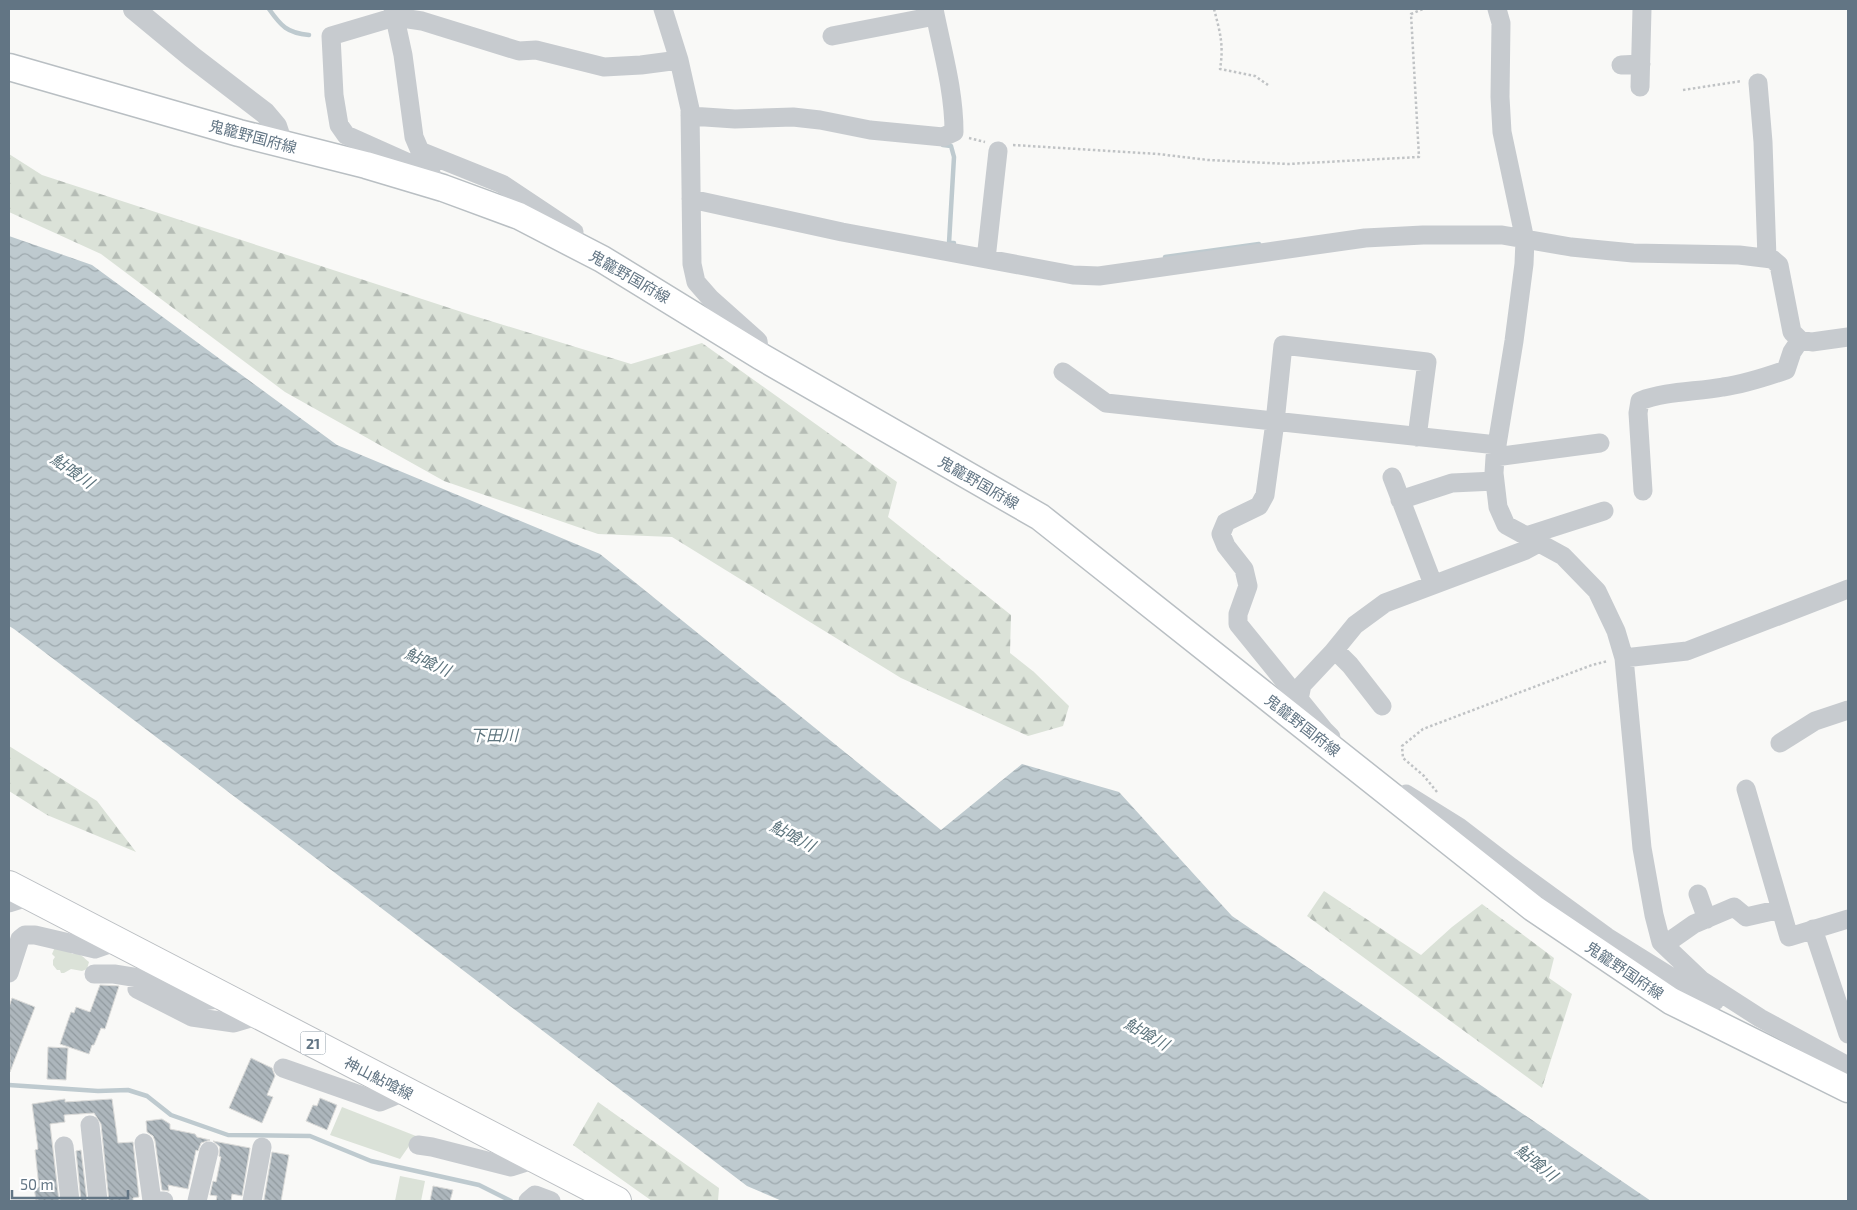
<svg xmlns="http://www.w3.org/2000/svg" width="1857" height="1210" viewBox="0 0 1857 1210" font-family="'Exo 2','Noto Sans JP',sans-serif">
<style>
.green{fill:#dbe2d8}
.forest{fill:url(#forest-firs)}
.water{fill:url(#water-waves)}
.lines{fill:none;stroke-linecap:round;stroke-linejoin:round}
.stream{stroke:#becacf;stroke-width:4.5}
.building{fill:url(#building-back-hatch);stroke:#dbdbd9}
.secondary-casing{stroke:#b9bfc3;stroke-width:29}
.primary-casing{stroke:#babec2;stroke-width:30}
.path{stroke:#c0c3c5;stroke-width:2.5;stroke-dasharray:2.5 2.5;stroke-linecap:butt}
.minor{stroke:#c7cbcf;stroke-width:19}
.tertiary{stroke:#c7cbcf;stroke-width:22}
.secondary{stroke:#fff;stroke-width:26}
.primary{stroke:#fff;stroke-width:28}
.labels{text-anchor:middle;dominant-baseline:central;stroke-width:5;stroke-linejoin:round;paint-order:stroke}
.shield{fill:#fff;stroke:#919ea9;stroke-width:1}
.shield-label{font-size:14px;font-weight:bold;fill:#627584}
.street-label{font-size:15px;fill:#627584;stroke:#fff}
.water-label{font-size:16px;font-style:italic;fill:#5e757e;stroke:#fff}
</style>
<defs>
<pattern id="forest-firs" width="22" height="20" patternUnits="userSpaceOnUse" patternTransform="scale(1.25)"><rect width="22" height="20" fill="#dbe2d8"/><path d="M5 1l3.5 6h-7zM16 11l3.5 6h-7z" fill="#b5bcb5"/></pattern>
<pattern id="water-waves" width="16" height="10" patternUnits="userSpaceOnUse" patternTransform="scale(1.25)"><rect width="16" height="10" fill="#becacf"/><path d="M0 5q4-4 8 0t8 0" fill="none" stroke="#9ea9ae"/></pattern>
<pattern id="building-back-hatch" width="6" height="6" patternUnits="userSpaceOnUse" patternTransform="scale(1.25)"><rect width="6" height="6" fill="#adb6bc"/><path d="M-1 5l2 2M0 0l6 6M5-1l2 2" fill="none" stroke="#90999e"/></pattern>
</defs>
<rect width="100%" height="100%" fill="#f9f9f7"/>
<path class="green" d="M55 947 69 949 72 954C82 953 82 957 89 962L87 969 82 971 71 969 64 973H61L60 970H57L53 965V960L55 957 52 954Z
M342 1107 416 1136 400 1159 330 1135Z
M400 1176 425 1181 421 1201H395Z"/>
<path class="forest" d="M9 154 42 175 471 315 631 364 702 343 897 482 888 517 1011 615 1010 653 1034 672 1069 706 1063 726 1028 736 901 678 672 537 598 534 444 481 285 392 101 254 9 212Z
M9 746 97 801 136 852 47 815 9 791Z
M1324 891 1421 955 1452 927 1482 904 1554 958 1549 978 1572 994 1542 1088 1307 916Z
M598 1102 719 1188 718 1201H652L573 1145Z"/>
<path class="water" d="M9 236 92 265 337 445 600 554 941 830 1022 764 1119 792 1232 916 1651 1201H782L747 1186 14 629 9 626Z"/>
<g class="lines">
<path class="stream" d="M269 9C281 26 287 33 309 35
M943 145 951 146 954 157 949 243H954
M1165 257 1259 244
M9 1085 98 1091 128 1090 147 1096 171 1115 228 1135 310 1136 371 1161 479 1185 511 1201"/>
</g>
<path class="building" d="M100 985 119 986 105 1029 101 1028 94 1045H92L89 1054 60 1044 71 1012 74 1013 76 1007 90 1012Z
M12 998 35 1007 10 1072 9 1007Z
M48 1047 68 1048 66 1080 47 1079Z
M251 1058 272 1068 275 1076 267 1095 273 1097 262 1123 229 1108Z
M320 1098 337 1105 327 1130 306 1121 313 1105 317 1106Z
M65 1099V1102L112 1099 118 1143 133 1142 139 1197 133 1198V1201H109L101 1124 94 1113 64 1115 65 1122 50 1124 59 1201H38V1199L36 1200 34 1188 39 1187 35 1150 38 1149 32 1104Z
M162 1119 170 1124V1129L195 1134 197 1137 210 1140 201 1143 198 1151 196 1150 188 1189 168 1185 169 1191 162 1190 155 1141 153 1136 147 1132 146 1121Z
M213 1141 250 1148 242 1196 232 1194 231 1201H216L217 1196 210 1195 213 1181 216 1182 221 1157 219 1156 220 1147Z
M81 1150 87 1201H81L76 1151Z
M272 1152 289 1155 281 1201 264 1200Z
M433 1186 453 1190 450 1201H430Z"/>
<g class="lines">
<defs>
<path id="secondary" d="M9 67 239 133 366 165 443 188 519 216 602 259 760 356 1040 517 1533 908 1671 1001 1848 1089"/>
<path id="primary" d="M9 885 617 1201"/>
</defs>
<use href="#secondary" class="secondary-casing"/>
<use href="#primary" class="primary-casing"/>
<path class="path" d="M1214 9C1220 32 1224 45 1220 69L1255 76 1268 85
M1683 90 1742 81
M969 138 985 142
M1013 145 1158 154 1208 160 1288 164 1419 157 1411 14 1423 9
M1437 792 1424 776 1403 758 1402 746 1423 729 1592 665 1608 661"/>
<path class="minor" d="M393 9 403 55 414 137 420 151 502 184 574 232
M663 9 679 60 690 109 692 264 696 282 710 298 758 341 760 356
M1497 9 1501 23 1500 97 1502 132 1525 240 1524 264 1514 341 1495 457 1494 473 1498 507 1506 525 1563 556 1597 591 1616 631 1624 658 1642 848 1654 915 1661 942 1701 980 1760 1018 1848 1066
M832 36 935 16
M1621 65 1641 64
M1758 83 1763 142 1767 258
M1640 87 1642 9
M690 116 735 119 793 117 820 120 870 130 943 137 954 132C954 90 942 50 934 9
M433 182 431 173 346 135 339 125 334 95 331 36 395 17 422 21 519 51 536 50 604 67 641 65 679 60
M691 199 842 232 1073 275 1099 276 1365 238 1423 235H1502L1571 247 1633 253 1739 255 1772 259 1779 265 1792 332 1800 340 1812 342 1848 337
M986 259 998 151
M1063 372 1106 403 1497 445
M1495 457 1600 443
M1392 477 1433 584
M1643 491 1638 413 1640 401C1666 391 1696 392 1723 387 1745 384 1766 377 1786 370L1792 352 1800 340
M1400 500 1452 483 1495 481
M1526 536 1604 511
M1335 650 1350 665 1382 706
M1624 658 1687 651 1848 589
M1299 699 1302 685 1333 652 1355 625 1385 603 1526 550 1539 543
M1331 737 1324 730 1238 624V614L1248 586 1244 569 1226 546 1221 534 1226 522 1259 506 1265 495 1275 422 1283 345 1427 362 1417 437
M1780 743 1815 721 1848 710
M1746 789 1789 937 1848 919
M1406 794 1459 827 1511 867 1607 937 1692 990 1715 1001
M1698 894 1707 919
M9 903 31 896
M1813 929 1848 1034
M1664 945 1694 924 1734 907 1746 917 1781 909
M9 973 20 939 25 935H35L95 949 118 941
M94 974H114L145 979 194 1002 226 998
M137 989 192 1017 234 1023 260 1015
M283 1068 380 1102 404 1092
M90 1125 98 1201
M144 1143 152 1201H164
M418 1145 432 1147 511 1167 536 1159
M64 1146 70 1201
M197 1201 209 1151
M252 1201 262 1147
M528 1201 535 1195 551 1201"/>
<path class="tertiary" d="M134 9 192 57 265 113 276 126 282 144"/>
<use href="#secondary" class="secondary"/>
<use href="#primary" class="primary"/>
</g>
<g class="labels">
<rect class="shield" x="300.5" y="1031.5" width="25" height="23" rx="4"/>
<g class="shield-label">
<text x="313" y="1043">21</text>
</g>
<g class="street-label">
<text transform="translate(253 136) rotate(15)">鬼籠野国府線</text>
<text transform="translate(630 276) rotate(30)">鬼籠野国府線</text>
<text transform="translate(979 482) rotate(30)">鬼籠野国府線</text>
<text transform="translate(1303 725) rotate(38)">鬼籠野国府線</text>
<text transform="translate(1625 970) rotate(34)">鬼籠野国府線</text>
<text transform="translate(379 1078) rotate(27)">神山鮎喰線</text>
</g>
<g class="water-label">
<text transform="translate(73 470) rotate(35)">鮎喰川</text>
<text transform="translate(428 661) rotate(24)">鮎喰川</text>
<text x="494" y="734">下田川</text>
<text transform="translate(793 835) rotate(28)">鮎喰川</text>
<text transform="translate(1147 1033) rotate(30)">鮎喰川</text>
<text transform="translate(1537 1162) rotate(39)">鮎喰川</text>
</g>
</g>
<rect width="1857" height="1210" fill="none" stroke="#627584" stroke-width="20"/>
<path d="M12 1190v8h116v-8" fill="none" stroke="#627584" stroke-width="2.5"/>
<text x="20" y="1190" font-size="15" fill="#627584" stroke="#ffffff" stroke-width="4" paint-order="stroke">50 m</text>
</svg>
